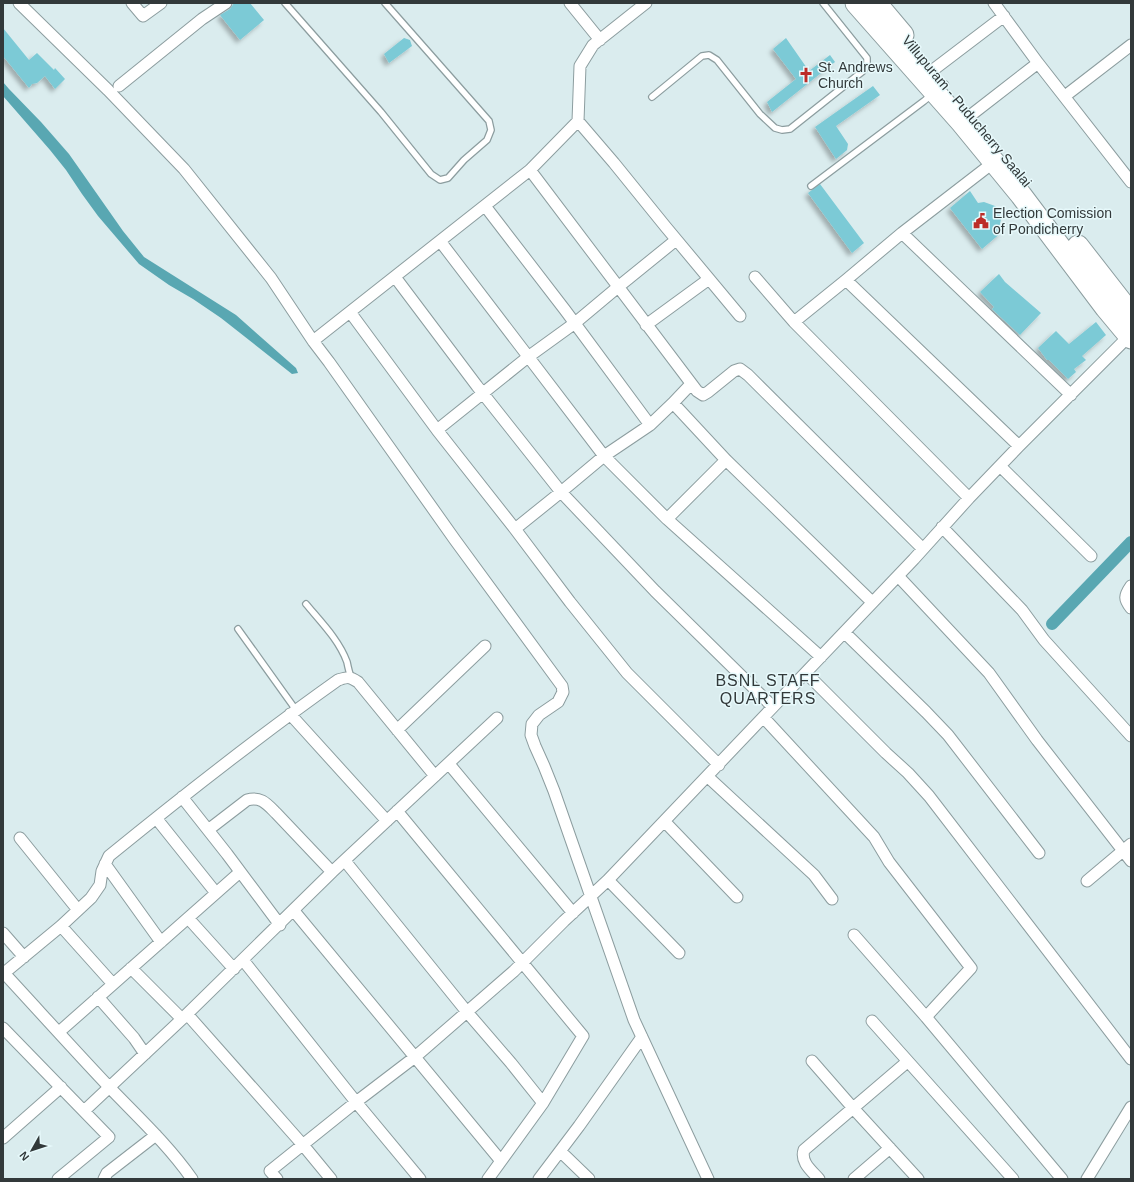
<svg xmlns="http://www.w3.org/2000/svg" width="1134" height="1182" viewBox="0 0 1134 1182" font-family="Helvetica,sans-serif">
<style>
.water{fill:#59a7b2}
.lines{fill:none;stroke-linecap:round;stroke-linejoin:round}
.canal{stroke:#59a7b2;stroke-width:12}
.building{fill:#7ccad6;filter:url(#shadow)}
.lane-casing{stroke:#8c9d9f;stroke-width:8}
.street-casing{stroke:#8c9d9f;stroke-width:13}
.highway-casing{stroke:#8c9d9f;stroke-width:23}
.lane{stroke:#fff;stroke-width:5.5}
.street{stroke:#fff;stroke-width:11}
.highway{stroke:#fff;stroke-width:21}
.labels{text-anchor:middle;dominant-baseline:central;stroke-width:3;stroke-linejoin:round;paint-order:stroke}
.poi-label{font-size:14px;fill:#32393a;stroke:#e7f9fb;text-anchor:start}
.street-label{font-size:14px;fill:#32393a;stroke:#e7f9fb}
.quarter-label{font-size:16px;letter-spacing:1px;fill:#32393a;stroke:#e7f9fb}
</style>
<defs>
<filter id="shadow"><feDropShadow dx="-3.5" dy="3.5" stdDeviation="2" flood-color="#0004"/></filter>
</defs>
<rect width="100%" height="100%" fill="#daecee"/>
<path class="water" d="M3 82 9 89 41 122 69 154 123 231 144 257 236 315 296 368 298 373 292 374 221 318 193 299 169 285 139 264 98 216 82 194 66 170 50 150 3 96Z"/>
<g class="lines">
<path class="canal" d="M1052 624 1131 542"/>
</g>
<path class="building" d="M234 3H250L264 20 240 40 220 15 230 9Z
M3 28 29 60 37 53 54 70 55 68 65 79 55 89 45 76 37 83 32 84 29 88 3 56Z
M404 38 410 40 412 46 389 63 384 54Z
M786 38 809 71 830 55 835 62 772 112 767 102 796 79 773 49Z
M873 86 880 95 836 126 848 144 847 150 836 159 815 127Z
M820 184 864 243 852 253 808 193Z
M970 191 978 203 984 202 995 206 998 209 1001 219 999 228 1002 232 982 249 950 208Z
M999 274 1005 282 1041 313 1020 335 992 309 994 307 980 292Z
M1096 322 1106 335 1082 356 1086 360 1074 369 1076 372 1068 379 1049 360H1047L1038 348 1056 331 1069 344Z"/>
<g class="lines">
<defs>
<path id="lane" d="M285 3 381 112 431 174 440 180 448 178 464 160 487 140 491 130 489 121 385 3
M652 97 702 56 709 55 717 60 760 114 775 128 782 130 790 129 863 71 867 64V58L823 3
M811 186 924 101 945 84
M306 604C321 622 339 640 347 662 348 667 349 672 351 677
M238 629 296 710"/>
<path id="street" d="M19 3 108 90 184 169 271 278 313 341 329 362 455 540 562 686 563 692 558 702 539 715 532 724 531 735 535 746 544 766 554 791 634 1020 708 1179
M132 3 143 16 161 3
M570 3 600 40
M994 3 1038 63 1131 182
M933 70 1004 16
M119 86 202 19 226 3
M1065 96 1131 45
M971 115 1038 63
M578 121 614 163 665 226 740 316
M530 170 697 391 703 395 708 392 734 371 740 369 748 375 923 549
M485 206 565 310 650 425
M902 233 1071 395
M440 241 604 456 667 519 821 657
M395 277 477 386 561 492 655 591 773 707
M755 277 794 322 969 498
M846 280 1019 446
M350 312 437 430 515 529 570 602 627 673 719 765
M794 322 846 280 902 233 994 162
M646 325 709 279
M313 341 530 170 578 121 580 66 593 45 646 3
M691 384 673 403 726 460 872 602
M437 430 528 357 575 323 618 287 676 240
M1000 466 1091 556
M667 519 726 460
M942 527 1022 610 1044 640 1131 736
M515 529 561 492 604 456 650 425 673 403
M898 576 989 673 1037 740 1131 861
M1131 586C1124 596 1124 599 1131 608
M845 633 926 712 948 735 1039 853
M806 673 886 753 908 773 929 796 1131 1059
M290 714 387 821
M764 718 874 837 889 862 971 968 926 1017
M397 730 485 646
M449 764 573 913
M708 777 814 875 832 899
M182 797 227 854 280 925
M397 811 583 1036 543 1103 488 1179
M156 818 216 893
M665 822 737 897
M208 830 247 800C261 796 267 804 276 813L332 872
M20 838 78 910
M345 861 467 1012 511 1063 543 1103
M105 864 161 942
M608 880 679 953
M1087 881 1131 844
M294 911 501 1161
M188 918 234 969
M61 926 113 984
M3 933 24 957
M854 935 926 1017 1062 1179
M243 960 356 1102 420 1179
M131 968 182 1019
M4 973C40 1012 75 1051 111 1089 139 1118 169 1146 192 1179
M3 974 61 926 91 898 100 885 102 871 109 856C184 795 259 736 338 680 348 677 349 676 358 682L435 776
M98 997 134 1038 145 1054
M187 1014 303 1145 331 1179
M872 1021 1013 1179
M3 1028 109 1137 58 1179
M59 1032 240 872
M812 1061 853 1108 918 1179
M84 1111 182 1019 332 872 497 718
M3 1138 61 1087
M560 1151 589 1179
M104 1179 107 1173 156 1135
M277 1179 270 1171 356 1102 415 1057 514 971 564 921 608 880 914 559 969 498 1019 446 1131 334
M539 1179 579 1126 642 1037
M819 1179C812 1171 800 1162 804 1150L907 1062
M854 1179 890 1148
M1087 1179 1131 1107"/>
<path id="highway" d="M856 3 962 123 1021 195 1106 308 1131 338
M876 3 903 35
M1078 246 1131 314"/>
</defs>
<use href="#lane" class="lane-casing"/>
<use href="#street" class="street-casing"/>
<use href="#highway" class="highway-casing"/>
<use href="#lane" class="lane"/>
<use href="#street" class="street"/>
<use href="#highway" class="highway"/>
</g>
<defs>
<symbol id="church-bare" viewBox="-9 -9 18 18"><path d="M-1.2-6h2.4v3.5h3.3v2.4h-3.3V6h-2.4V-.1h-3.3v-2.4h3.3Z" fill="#bc2d28" stroke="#e7f9fb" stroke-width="2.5" paint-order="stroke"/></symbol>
<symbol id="civic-bare" viewBox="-9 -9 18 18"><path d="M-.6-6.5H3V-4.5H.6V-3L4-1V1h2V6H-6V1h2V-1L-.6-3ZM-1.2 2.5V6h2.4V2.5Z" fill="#bc2d28" stroke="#e7f9fb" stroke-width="2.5" paint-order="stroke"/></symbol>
</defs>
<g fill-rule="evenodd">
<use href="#church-bare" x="795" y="64" width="22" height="22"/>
<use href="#civic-bare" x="970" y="210" width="22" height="22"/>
</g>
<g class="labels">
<g class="poi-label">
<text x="818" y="67">St. Andrews<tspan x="818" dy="16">Church</tspan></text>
<text x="993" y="213">Election Comission<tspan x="993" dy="16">of Pondicherry</tspan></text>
</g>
<g class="street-label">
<text transform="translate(967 111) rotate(50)">Villupuram - Puducherry Saalai</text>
</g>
<g class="quarter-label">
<text x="768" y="680">BSNL STAFF<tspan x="768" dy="18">QUARTERS</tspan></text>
</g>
</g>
<rect width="1134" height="1182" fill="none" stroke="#32393a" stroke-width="8"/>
<g transform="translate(32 1150) rotate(231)" stroke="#e7f9fb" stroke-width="3" paint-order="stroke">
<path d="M0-3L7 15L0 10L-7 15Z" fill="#32393a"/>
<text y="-6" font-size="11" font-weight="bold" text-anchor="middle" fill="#32393a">N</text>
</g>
</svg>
